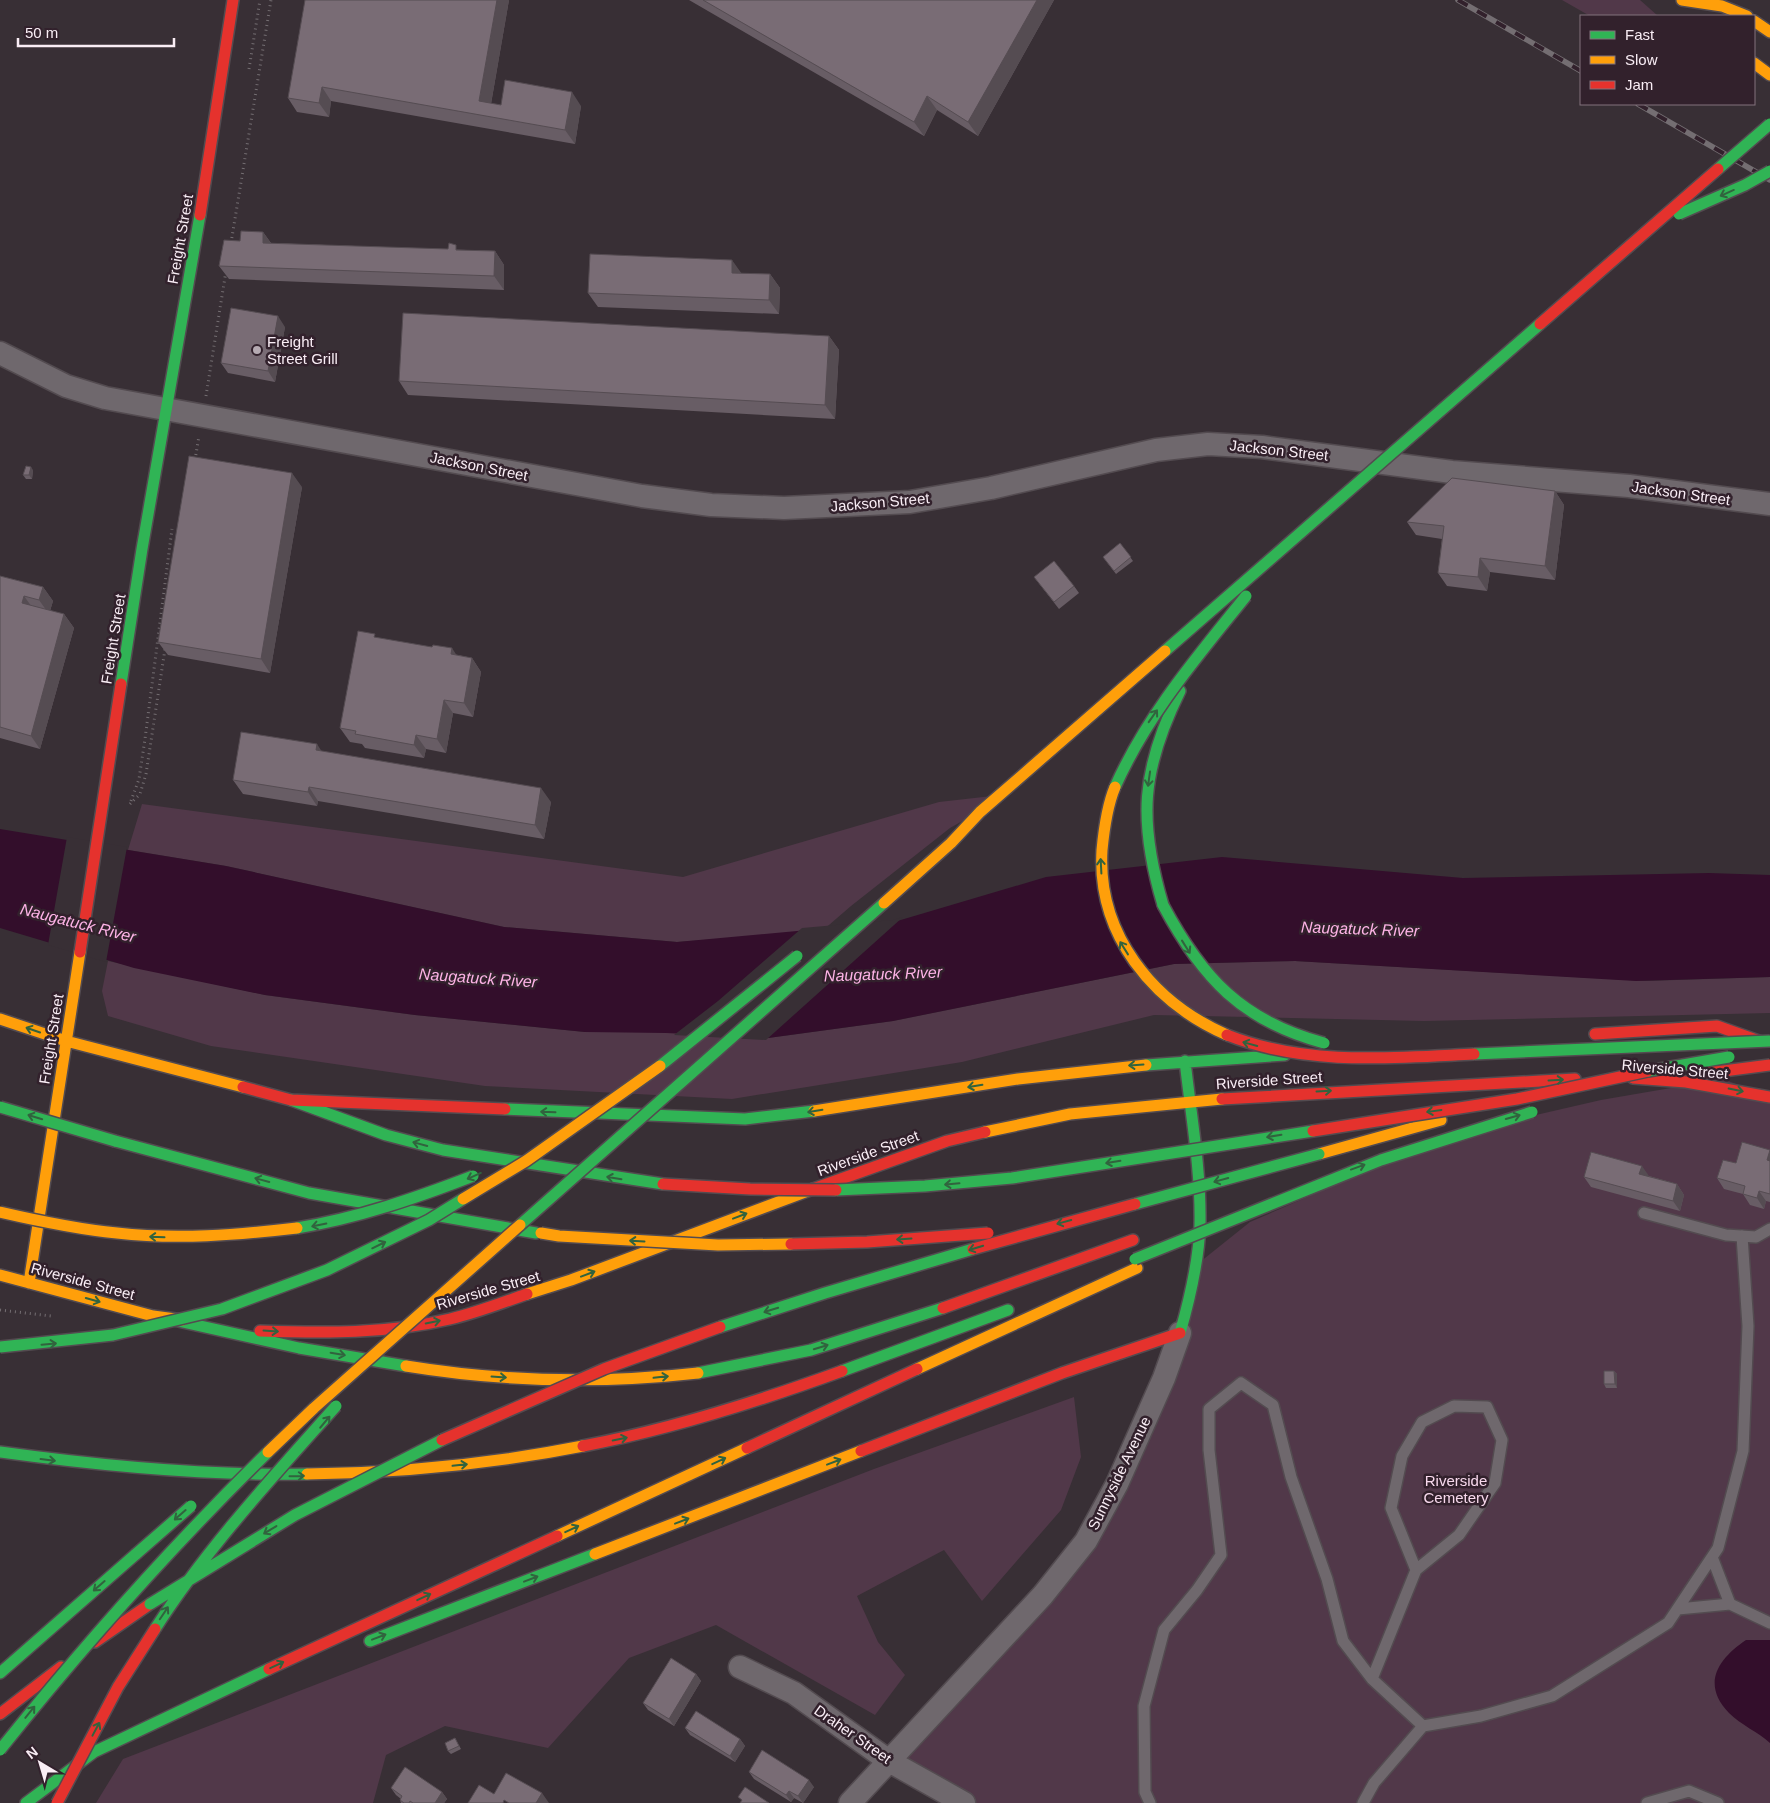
<svg xmlns="http://www.w3.org/2000/svg" width="1770" height="1803" viewBox="0 0 1770 1803" font-family="Arial,sans-serif">
<style>
.green{fill:#513849}
.water{fill:#330e2b}
.pier{fill:#382f35}
.lines{fill:none;stroke-linecap:round;stroke-linejoin:round}
.lane-casing{stroke:#534b50;stroke-width:14}
.street-casing{stroke:#534b50;stroke-width:25}
.fast-casing{stroke:#534b50;stroke-width:14}
.slow-casing{stroke:#534b50;stroke-width:14}
.jam-casing{stroke:#534b50;stroke-width:14}
.path{stroke:#746e72;stroke-width:3;stroke-dasharray:1 4;stroke-linecap:butt}
.lane{stroke:#6f686d;stroke-width:11}
.street{stroke:#6f686d;stroke-width:22}
.fast{stroke:#30b455;stroke-width:11}
.slow{stroke:#ff9f0a;stroke-width:11}
.jam{stroke:#e5322d;stroke-width:11}
.rail-casing{stroke:#746e72;stroke-width:5.5}
.rail{stroke:#32212c;stroke-width:4;stroke-dasharray:11;stroke-linecap:butt}
.fast-bridge-casing{stroke:#534b50;stroke-width:14;stroke-linecap:butt}
.slow-bridge-casing{stroke:#534b50;stroke-width:14;stroke-linecap:butt}
.jam-bridge-casing{stroke:#534b50;stroke-width:14;stroke-linecap:butt}
.fast-bridge{stroke:#30b455;stroke-width:11}
.slow-bridge{stroke:#ff9f0a;stroke-width:11}
.jam-bridge{stroke:#e5322d;stroke-width:11}
.wall{fill:#685d65}
.shaded-wall{fill:#554c52}
.building{fill:#796c75;stroke:#554c52}
.oneway{stroke:#31633e}
.poi-dot{fill:#b5aab2;stroke:#32212c;stroke-width:2}
.labels{text-anchor:middle;dominant-baseline:central;stroke-width:5;stroke-linejoin:round;paint-order:stroke}
.street-label{font-size:15px;fill:#f9edf5;stroke:#32212c}
.poi-label{font-size:15px;fill:#f9edf5;stroke:#32212c;text-anchor:start}
.park-label{font-size:15px;fill:#f8d9ed;stroke:#32212c}
.water-label{font-size:16px;font-style:italic;fill:#fdb3e6;stroke:#32212c}
</style>
<rect width="100%" height="100%" fill="#382f35"/>
<path class="green" d="M1562 0H1640L1658 16H1590Z
M1010 794 950 828 851 906 822 931 677 942 504 927 226 866 128 850 142 804 683 877 939 802Z
M108 961 265 995 415 1015 585 1032H658L768 1038 893 1021 1174 964 1295 961 1645 981 1770 977V1013L1424 1021 1154 1015 962 1062 732 1099 485 1086 211 1046 108 1016 102 991Z
M1723 1079 1770 1097V1803H969L889 1761 1025 1614 1128 1459 1195 1266 1250 1222 1449 1135 1601 1100Z
M1074 1397 1081 1457 1061 1510 982 1601 944 1550 857 1596 878 1642 905 1675 875 1715 716 1625 629 1658 548 1748 445 1726 386 1755 373 1803H96L123 1759 874 1469Z"/>
<path class="water" d="M0 829 226 866 504 927 677 942 894 922 1046 877 1222 857 1463 878 1709 873 1770 875V977L1636 981 1295 961 1174 964 893 1021 768 1038 666 1033 585 1032 415 1015 265 995 134 968 0 928Z
M1746 1640H1770V1743C1758 1732 1741 1725 1729 1713 1701 1684 1718 1659 1746 1640Z"/>
<path class="pier" d="M67 837 127 847 106 962 48 945Z
M903 917 766 1040 674 1035 718 1001 802 928 893 920Z"/>
<g class="lines">
<defs>
<path id="lane" d="M1644 1213 1726 1235 1756 1237 1770 1229
M1712 1557 1730 1604 1770 1623
M1678 1609 1730 1604
M1372 1679 1416 1570 1459 1535 1495 1483 1502 1440 1487 1407 1454 1406 1422 1422 1402 1456 1391 1508 1416 1570
M1150 1803 1145 1792 1144 1706 1164 1630 1197 1590 1221 1555 1209 1450V1409L1241 1383 1273 1405 1291 1477 1327 1579 1343 1641 1372 1679 1423 1726
M1363 1803 1374 1783 1423 1726 1481 1716 1552 1696 1668 1623 1718 1548 1743 1451 1748 1326 1742 1236
M1647 1803 1689 1791 1718 1803"/>
<path id="street" d="M0 353 66 386 105 398 642 496 711 505 784 508 910 502 991 488 1156 450 1208 444 1262 447 1452 472 1629 486 1770 504
M740 1667 794 1693 889 1761 964 1803
M850 1803 1043 1595 1086 1541 1117 1484 1164 1378 1180 1333"/>
<path id="fast" d="M121 684 142 549 200 215
M1163 905C1138 821 1141 770 1180 691
M1146 1065 1285 1055
M291 1100 386 1135 443 1150 663 1184
M505 1109 745 1119 814 1111
M115 1141 309 1193 536 1233
M169 1319 299 1348 406 1366
M1180 1333C1190 1298 1199 1261 1200 1224 1201 1170 1191 1115 1185 1061
M842 1371 1008 1310
M698 1373 811 1350 943 1308
M0 1452C102 1466 204 1476 307 1474
M370 1641 595 1554
M0 1673 136 1554
M26 1803 94 1752 269 1669"/>
<path id="slow" d="M1682 0 1722 6 1747 16
M1754 21 1770 32
M1754 63 1770 75
M0 1019 66 1041 243 1087
M814 1111 1018 1079 1146 1065
M985 1132 1070 1114 1222 1099
M1319 1154 1441 1120
M0 1275 153 1316 183 1320
M29 1283 80 952
M527 1294 571 1280 813 1189
M406 1366C504 1382 600 1384 698 1373
M917 1369 1137 1268
M307 1474C400 1473 492 1464 583 1446
M557 1536 747 1448
M595 1554 861 1451"/>
<path id="jam" d="M200 215 233 0
M80 952 121 684
M1595 1034 1717 1026 1759 1041
M1633 1078 1686 1082 1770 1097
M243 1087 291 1100 505 1109
M1222 1099 1575 1079
M813 1189 947 1141 985 1132
M943 1308 1133 1240
M260 1331C324 1333 387 1334 450 1319 476 1313 501 1303 527 1294
M583 1446C672 1429 757 1402 842 1371
M747 1448 917 1369
M861 1451 1062 1373 1180 1333
M95 1642 150 1604
M269 1669 557 1536
M0 1714 61 1667"/>
</defs>
<use href="#lane" class="lane-casing"/>
<use href="#street" class="street-casing"/>
<use href="#fast" class="fast-casing"/>
<use href="#slow" class="slow-casing"/>
<use href="#jam" class="jam-casing"/>
<path class="path" d="M249 69 260 0
M231 243 271 0
M206 396 226 271
M195 460 199 436
M131 801 139 779 145 739 172 529
M130 804 140 794 146 774 165 649
M0 1310 51 1316"/>
<use href="#lane" class="lane"/>
<use href="#street" class="street"/>
<use href="#fast" class="fast"/>
<use href="#slow" class="slow"/>
<use href="#jam" class="jam"/>
<defs>
<path id="rail" d="M1458 0 1581 71
M1638 104 1770 180"/>
</defs>
<use href="#rail" class="rail-casing"/>
<use href="#rail" class="rail"/>
<defs>
<path id="fast-bridge" d="M1718 169 1770 124
M1679 214 1745 185 1770 171
M1165 651 1540 324
M1115 787C1147 715 1197 657 1246 596
M1163 905C1202 978 1242 1021 1324 1043
M1474 1054 1770 1041
M660 1066 797 956
M1648 1071 1729 1057
M0 1107 115 1141
M836 1190 925 1186 1012 1178 1313 1131
M1135 1204 1319 1154
M520 1225 884 903
M297 1228C358 1218 416 1198 473 1176
M1135 1259 1381 1160 1532 1112
M720 1327 825 1293 973 1249
M0 1347 113 1335 222 1309 327 1270 429 1220 463 1199
M136 1554 191 1506
M150 1604 295 1515 442 1440
M155 1629C207 1548 272 1478 336 1406
M0 1750C84 1645 172 1546 268 1452"/>
<path id="slow-bridge" d="M1115 787C1107 806 1104 829 1102 850 1097 934 1152 1002 1227 1035
M884 903 951 843 980 812 1165 651
M463 1199 526 1161 660 1066
M0 1212C39 1221 77 1229 117 1233 177 1240 237 1235 297 1228
M541 1233 559 1236 718 1245 791 1244
M268 1452 314 1408 520 1225"/>
<path id="jam-bridge" d="M1540 324 1718 169
M1227 1035C1306 1066 1391 1058 1474 1054
M1708 1073 1770 1065
M1313 1131 1517 1099 1648 1071
M663 1184 750 1189 836 1190
M791 1244 867 1242 988 1233
M973 1249 1135 1204
M442 1440 604 1369 720 1327
M57 1803 118 1687 155 1629"/>
</defs>
<use href="#fast-bridge" class="fast-bridge-casing"/>
<use href="#slow-bridge" class="slow-bridge-casing"/>
<use href="#jam-bridge" class="jam-bridge-casing"/>
<use href="#fast-bridge" class="fast-bridge"/>
<use href="#slow-bridge" class="slow-bridge"/>
<use href="#jam-bridge" class="jam-bridge"/>
</g>
<path class="wall" d="M509 0 491 104 501 105 581 106 575 144 331 101 329 117 297 112 288 98Z
M689 0H1054L978 136 937 110 924 136Z
M263 232 271 243 495 251 504 265V290L229 279 219 266Z
M770 274 780 288 779 314 598 307 588 293Z
M285 327 275 382 228 373 221 363Z
M829 336 839 350 835 419 408 395 399 381Z
M33 470 32 479H26L23 475Z
M302 487 270 673 168 655 158 642Z
M1555 491 1564 505 1555 580 1490 572 1487 591 1447 586 1438 573 1442 539 1416 535 1407 522Z
M1120 543 1133 561 1116 574 1103 557Z
M0 576 43 587 53 601 50 611 64 614 74 628 40 749 0 738Z
M1034 577 1074 586 1079 593 1059 609Z
M378 638 472 658 481 672 473 717 453 713 446 753 426 749 424 758 365 748 362 744 350 742 340 728Z
M321 751 551 802 544 839 318 801 317 806 243 794 233 780Z
M1770 1150V1202L1766 1201 1764 1209 1750 1205 1743 1194 1724 1189 1717 1178 1736 1163Z
M1649 1176 1677 1184 1684 1195 1680 1211 1591 1187 1584 1177Z
M1614 1371 1617 1374V1388H1606L1604 1384Z
M696 1674 701 1681 674 1726 648 1710 643 1703Z
M685 1728 740 1739 745 1746 735 1762 690 1735Z
M455 1738 461 1749 451 1754 448 1751Z
M749 1772 814 1787 803 1803 794 1798 791 1802 754 1779Z
M391 1788 442 1792 447 1799 444 1803H401L400 1800 401 1799 396 1795Z"/>
<path class="shaded-wall" d="M497 0H509L489 115 479 101Z
M1037 0H1054L978 136 968 122Z
M322 87 331 101 329 117 319 103Z
M572 92 581 106 575 144 565 130Z
M927 96 937 110 924 136 914 122Z
M263 232 273 246 263 243Z
M495 251 504 265V290L494 276Z
M732 260 742 274 732 273Z
M770 274 780 288 779 314 769 300Z
M278 316 285 327 275 382 268 371Z
M829 336 839 350 835 419 825 405Z
M31 467 33 470 32 479 29 475Z
M292 473 302 487 270 673 261 659Z
M1555 491 1564 505 1555 580 1545 566Z
M1480 558 1490 572 1487 591 1478 577Z
M43 587 53 601 49 614 39 600Z
M24 596 34 610 22 603Z
M64 614 74 628 40 749 31 736Z
M452 648 461 662 451 654Z
M472 658 481 672 473 717 464 703Z
M444 700 453 713 446 753 437 739Z
M416 735 426 749 424 758 414 745Z
M317 744 326 758 316 750Z
M309 787 318 801 317 806 308 792Z
M541 788 551 802 544 839 535 825Z
M1770 1150V1164L1767 1160Z
M1642 1166 1649 1176 1647 1185 1639 1174Z
M1677 1184 1684 1195 1680 1211 1673 1201Z
M1759 1191 1766 1201 1764 1209 1757 1198Z
M1614 1371 1617 1374V1388L1615 1384Z
M696 1674 701 1681 674 1726 669 1719Z
M740 1739 745 1746 735 1762 730 1756Z
M809 1780 814 1787 803 1803 798 1796Z
M789 1791 794 1798 791 1802 786 1795Z
M442 1792 447 1799 444 1803H435Z
M542 1793 549 1803H536Z"/>
<path class="building" d="M305 0H497L479 101 501 105 505 80 572 92 565 130 322 87 319 103 288 98Z
M703 0H1037L968 122 927 96 914 122Z
M241 231 263 232V243L448 249 449 243 456 245V250L495 251 494 276 219 266 224 240 240 241Z
M590 254 732 260V273L770 274 769 300 588 293Z
M231 308 278 316 268 371 221 363Z
M403 313 829 336 825 405 399 381Z
M189 456 292 473 261 659 158 642Z
M26 466 31 467 29 475H23Z
M1452 478 1555 491 1545 566 1480 558 1478 577 1438 573 1444 526 1407 522Z
M1120 543 1131 557 1114 571 1103 557Z
M1054 561 1074 586 1054 602 1034 577Z
M0 576 43 587 39 600 24 596 22 603 64 614 31 736 0 727Z
M358 631 375 634 374 637 432 647 433 645 452 648 451 654 472 658 464 703 444 700 437 739 416 735 414 745 355 734 356 731 340 728Z
M241 732 317 744 316 750 541 788 535 825 309 787 308 792 233 780Z
M1742 1142 1770 1150 1767 1160 1770 1161V1194L1759 1191 1757 1198 1743 1194 1745 1186 1717 1178 1723 1160 1736 1163Z
M1591 1152 1642 1166 1639 1174 1677 1184 1673 1201 1584 1177Z
M1604 1371H1614L1615 1384H1604Z
M671 1658 696 1674 669 1719 643 1703Z
M696 1711 740 1739 730 1756 685 1728Z
M455 1738 459 1746 448 1751 445 1743Z
M762 1750 809 1780 798 1796 789 1791 786 1795 749 1772Z
M405 1767 442 1792 435 1803H413L410 1801 409 1803H404L400 1800 402 1796 391 1788Z
M506 1773 542 1793 536 1803H509L504 1800 503 1803H468L479 1785 494 1794Z
M745 1787 769 1803H740L742 1800 738 1797Z"/>
<defs><path id="oneway-shaft" d="M-6 0H5M1.5-3L5.5 0L1.5 3" fill="none" stroke-width="1.6" stroke-linecap="round" stroke-linejoin="round" transform="scale(1.25)"/></defs>
<g class="oneway">
<use href="#oneway-shaft" transform="translate(1727 193) rotate(156)"/>
<use href="#oneway-shaft" transform="translate(1153 716) rotate(-55)"/>
<use href="#oneway-shaft" transform="translate(1149 779) rotate(98)"/>
<use href="#oneway-shaft" transform="translate(1101 866) rotate(-93)"/>
<use href="#oneway-shaft" transform="translate(1186 947) rotate(58)"/>
<use href="#oneway-shaft" transform="translate(1124 948) rotate(-122)"/>
<use href="#oneway-shaft" transform="translate(33 1030) rotate(-161)"/>
<use href="#oneway-shaft" transform="translate(1250 1044) rotate(-165)"/>
<use href="#oneway-shaft" transform="translate(1136 1065) rotate(176)"/>
<use href="#oneway-shaft" transform="translate(1556 1080) rotate(-3)"/>
<use href="#oneway-shaft" transform="translate(975 1086) rotate(171)"/>
<use href="#oneway-shaft" transform="translate(1736 1090) rotate(11)"/>
<use href="#oneway-shaft" transform="translate(1324 1091) rotate(-3)"/>
<use href="#oneway-shaft" transform="translate(815 1111) rotate(171)"/>
<use href="#oneway-shaft" transform="translate(1434 1111) rotate(172)"/>
<use href="#oneway-shaft" transform="translate(548 1112) rotate(-178)"/>
<use href="#oneway-shaft" transform="translate(35 1117) rotate(-163)"/>
<use href="#oneway-shaft" transform="translate(1513 1117) rotate(-16)"/>
<use href="#oneway-shaft" transform="translate(1274 1136) rotate(171)"/>
<use href="#oneway-shaft" transform="translate(420 1144) rotate(-165)"/>
<use href="#oneway-shaft" transform="translate(1113 1162) rotate(171)"/>
<use href="#oneway-shaft" transform="translate(1358 1167) rotate(-20)"/>
<use href="#oneway-shaft" transform="translate(474 1176) rotate(156)"/>
<use href="#oneway-shaft" transform="translate(614 1178) rotate(-171)"/>
<use href="#oneway-shaft" transform="translate(262 1180) rotate(-165)"/>
<use href="#oneway-shaft" transform="translate(1221 1180) rotate(165)"/>
<use href="#oneway-shaft" transform="translate(952 1184) rotate(175)"/>
<use href="#oneway-shaft" transform="translate(740 1216) rotate(-21)"/>
<use href="#oneway-shaft" transform="translate(1064 1222) rotate(165)"/>
<use href="#oneway-shaft" transform="translate(319 1225) rotate(169)"/>
<use href="#oneway-shaft" transform="translate(157 1237) rotate(-178)"/>
<use href="#oneway-shaft" transform="translate(904 1239) rotate(176)"/>
<use href="#oneway-shaft" transform="translate(637 1241) rotate(-177)"/>
<use href="#oneway-shaft" transform="translate(379 1245) rotate(-26)"/>
<use href="#oneway-shaft" transform="translate(976 1248) rotate(163)"/>
<use href="#oneway-shaft" transform="translate(588 1274) rotate(-21)"/>
<use href="#oneway-shaft" transform="translate(93 1300) rotate(16)"/>
<use href="#oneway-shaft" transform="translate(771 1310) rotate(163)"/>
<use href="#oneway-shaft" transform="translate(433 1322) rotate(-11)"/>
<use href="#oneway-shaft" transform="translate(271 1331) rotate(4)"/>
<use href="#oneway-shaft" transform="translate(49 1344) rotate(-5)"/>
<use href="#oneway-shaft" transform="translate(821 1347) rotate(-17)"/>
<use href="#oneway-shaft" transform="translate(338 1354) rotate(10)"/>
<use href="#oneway-shaft" transform="translate(499 1377) rotate(4)"/>
<use href="#oneway-shaft" transform="translate(661 1377) rotate(-6)"/>
<use href="#oneway-shaft" transform="translate(325 1422) rotate(-50)"/>
<use href="#oneway-shaft" transform="translate(620 1439) rotate(-12)"/>
<use href="#oneway-shaft" transform="translate(48 1460) rotate(7)"/>
<use href="#oneway-shaft" transform="translate(719 1461) rotate(-25)"/>
<use href="#oneway-shaft" transform="translate(834 1462) rotate(-21)"/>
<use href="#oneway-shaft" transform="translate(460 1465) rotate(-6)"/>
<use href="#oneway-shaft" transform="translate(297 1476) rotate(-1)"/>
<use href="#oneway-shaft" transform="translate(180 1515) rotate(139)"/>
<use href="#oneway-shaft" transform="translate(682 1521) rotate(-21)"/>
<use href="#oneway-shaft" transform="translate(572 1529) rotate(-25)"/>
<use href="#oneway-shaft" transform="translate(270 1530) rotate(149)"/>
<use href="#oneway-shaft" transform="translate(531 1579) rotate(-21)"/>
<use href="#oneway-shaft" transform="translate(99 1586) rotate(139)"/>
<use href="#oneway-shaft" transform="translate(424 1597) rotate(-25)"/>
<use href="#oneway-shaft" transform="translate(164 1613) rotate(-56)"/>
<use href="#oneway-shaft" transform="translate(379 1637) rotate(-21)"/>
<use href="#oneway-shaft" transform="translate(277 1665) rotate(-25)"/>
<use href="#oneway-shaft" transform="translate(30 1712) rotate(-51)"/>
<use href="#oneway-shaft" transform="translate(96 1729) rotate(-62)"/>
</g>
<circle class="poi-dot" cx="257" cy="350" r="5"/>
<g class="labels">
<g class="street-label">
<text transform="translate(180 239) rotate(-80)">Freight Street</text>
<text transform="translate(1279 450) rotate(6)">Jackson Street</text>
<text transform="translate(479 466) rotate(11)">Jackson Street</text>
<text transform="translate(1681 493) rotate(8)">Jackson Street</text>
<text transform="translate(880 502) rotate(-5)">Jackson Street</text>
<text transform="translate(113 639) rotate(-81)">Freight Street</text>
<text transform="translate(51 1039) rotate(-81)">Freight Street</text>
<text transform="translate(1675 1069) rotate(5)">Riverside Street</text>
<text transform="translate(1269 1080) rotate(-4)">Riverside Street</text>
<text transform="translate(868 1153) rotate(-20)">Riverside Street</text>
<text transform="translate(83 1281) rotate(15)">Riverside Street</text>
<text transform="translate(488 1290) rotate(-16)">Riverside Street</text>
<text transform="translate(1119 1473) rotate(-64)">Sunnyside Avenue</text>
<text transform="translate(853 1734) rotate(35)">Draher Street</text>
</g>
<g class="poi-label">
<text x="267" y="341">Freight<tspan x="267" dy="17">Street Grill</tspan></text>
</g>
<g class="park-label">
<text x="1456" y="1480">Riverside<tspan x="1456" dy="17">Cemetery</tspan></text>
</g>
<g class="water-label">
<text transform="translate(78 923) rotate(14)">Naugatuck River</text>
<text transform="translate(1360 929) rotate(2)">Naugatuck River</text>
<text transform="translate(883 974) rotate(-2)">Naugatuck River</text>
<text transform="translate(478 978) rotate(4)">Naugatuck River</text>
</g>
</g>
<rect x="1580" y="15" width="175" height="90" fill="#32212c" stroke="#82737c"/>
<rect x="1590" y="31" width="25" height="8" fill="#30b455" stroke="#82737c"/>
<text x="1625" y="40" font-size="15" fill="#f9edf5">Fast</text>
<rect x="1590" y="56" width="25" height="8" fill="#ff9f0a" stroke="#82737c"/>
<text x="1625" y="65" font-size="15" fill="#f9edf5">Slow</text>
<rect x="1590" y="81" width="25" height="8" fill="#e5322d" stroke="#82737c"/>
<text x="1625" y="90" font-size="15" fill="#f9edf5">Jam</text>
<g transform="translate(40 1763) rotate(322)" stroke="#32212c" stroke-width="4" paint-order="stroke">
<path d="M0-4L9 19L0 12L-9 19Z" fill="#f9edf5"/>
<text y="-8" font-size="14" font-weight="bold" text-anchor="middle" fill="#f9edf5">N</text>
</g>
<path d="M18 38v8h156v-8" fill="none" stroke="#f9edf5" stroke-width="2.5"/>
<text x="25" y="38" font-size="15" fill="#f9edf5" stroke="#32212c" stroke-width="4" paint-order="stroke">50 m</text>
</svg>
